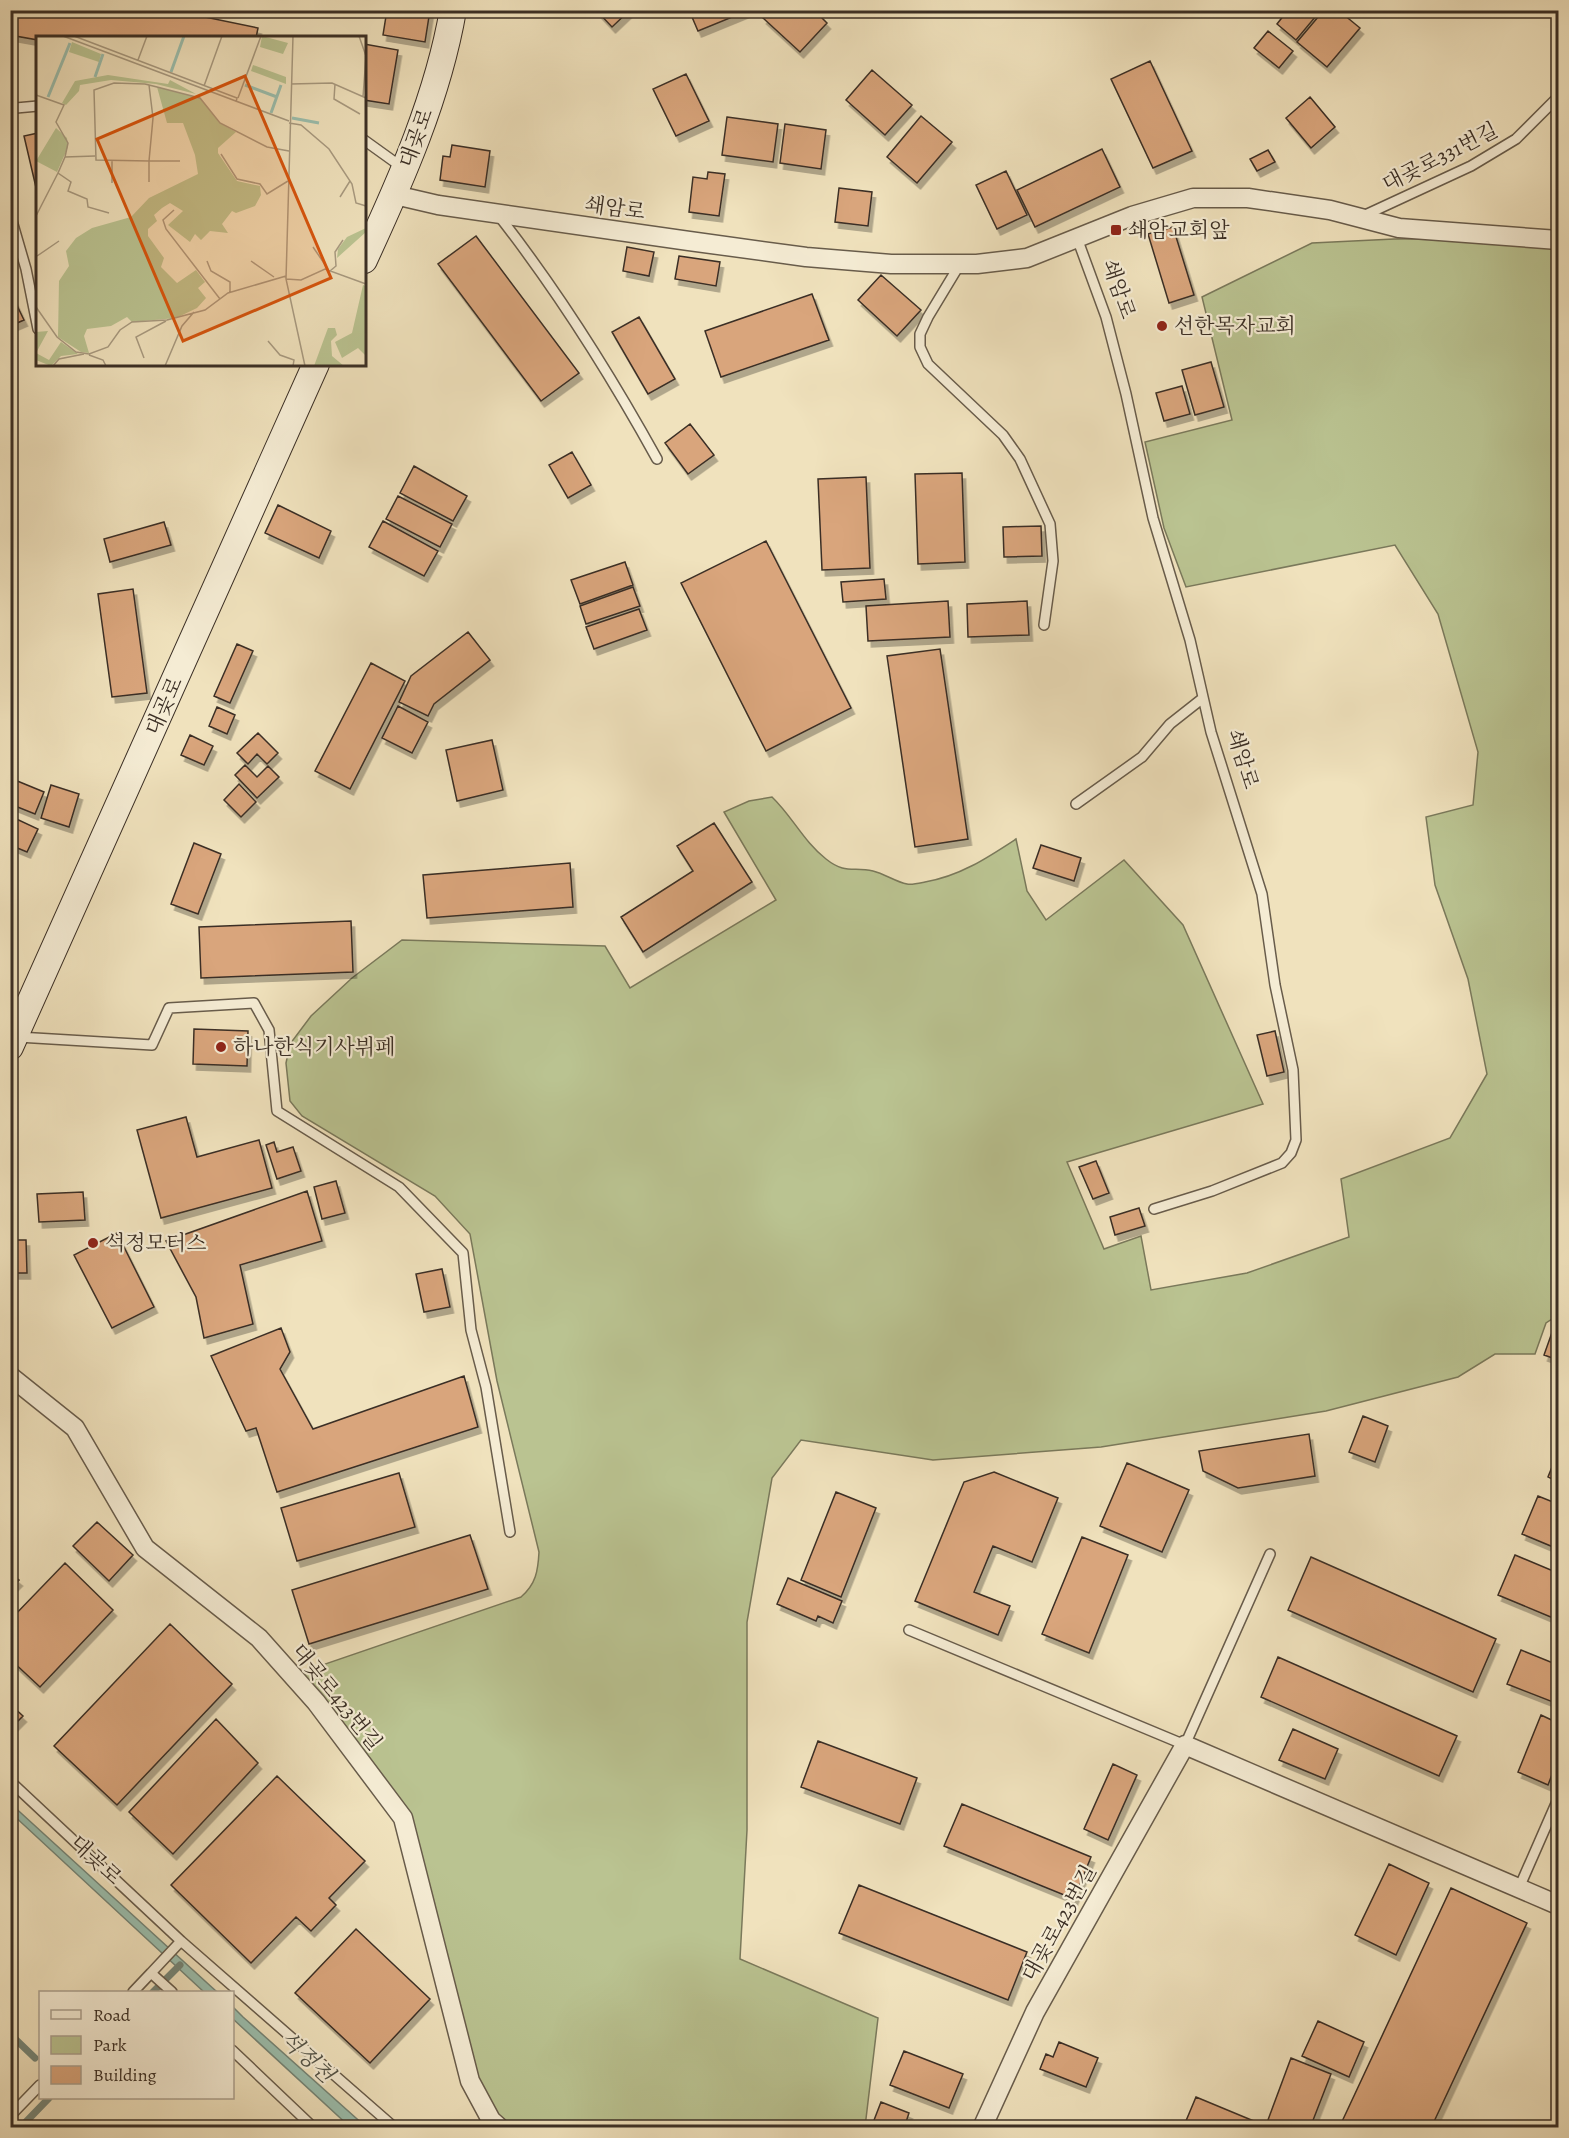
<svg xmlns="http://www.w3.org/2000/svg" width="1569" height="2138" viewBox="0 0 1569 2138" font-family="Alegreya,'Noto Serif KR',serif">
<style>
.green{fill:#bac391;stroke:#7a795b;stroke-width:1.5}
.water{fill:#9bbead;stroke:#758577;stroke-width:1.5}
.lines{fill:none;stroke-linecap:round;stroke-linejoin:round}
.stream{stroke:#758577;stroke-width:7}
.building{fill:#d9a57c;stroke:#3b2f25;stroke-width:1.5;filter:url(#shadow)}
.lane-casing{stroke:#685c4b;stroke-width:12}
.street-casing{stroke:#685c4b;stroke-width:21}
.secondary-casing{stroke:#3b2f25;stroke-width:28}
.lane{stroke:#f5ecd4;stroke-width:9}
.street{stroke:#f5ecd4;stroke-width:18}
.secondary{stroke:#f5ecd4;stroke-width:26}
.poi-dot{fill:#8f2418;stroke:#f5ecd4;stroke-width:2}
.labels{text-anchor:middle;dominant-baseline:central;stroke-width:4.5;stroke-linejoin:round;paint-order:stroke}
.street-label{font-size:21px;fill:#3b2f25;stroke:#f5ecd4}
.poi-label{font-size:21px;fill:#3b2f25;stroke:#f5ecd4;text-anchor:start}
.water-label{font-size:22px;font-style:italic;fill:#535347;stroke:#f5ecd4}
.inset-river{fill:none;stroke:#9bbead;stroke-width:3}
.inset-road{fill:none;stroke:#a89a80;stroke-width:1.5}
.view{fill:#d7550e;fill-opacity:0.15;stroke:#d7550e;stroke-width:3}
.inset-edge{fill:none;stroke:#3b2f25;stroke-width:3}
</style>
<defs>
<filter id="shadow"><feDropShadow dx="3.5" dy="6" stdDeviation="0" flood-color="#0004"/></filter>
</defs>
<rect width="100%" height="100%" fill="#f0e2bd"/>
<filter id="stains"><feTurbulence type="fractalNoise" baseFrequency=".00333" numOctaves="4"/><feColorMatrix values="0 0 0 0 .2 0 0 0 0 .09 0 0 0 0 .02 0 0 0 .5 -.17"/></filter>
<radialGradient id="worn" r=".72"><stop offset=".6" stop-color="#630" stop-opacity="0"/><stop offset="1" stop-color="#630" stop-opacity=".3"/></radialGradient>
<path class="green" d="M1543 238 1558 240V1315L1546 1323 1535 1354H1495L1458 1377 1326 1411 1101 1447 933 1460 801 1440 772 1478 747 1622V1830L740 1959 878 2018 865 2127H500L470 2081 403 1818 293 1675 521 1597C536 1584 538 1571 539 1552L497 1381 470 1234 435 1196 302 1116 290 1101 286 1063 290 1044 311 1016 352 978 402 940 605 946 630 988 776 900 724 812 749 801 772 797C792 816 804 842 826 859 846 875 854 866 873 871 885 874 896 882 907 884 912 885 920 883 925 882 960 876 987 858 1016 839L1027 891 1046 920 1124 860 1183 925 1263 1104 1067 1162 1104 1249 1141 1236 1151 1290 1247 1273 1349 1237 1341 1179 1450 1138 1487 1074 1468 979 1435 885 1426 817 1473 805 1478 752 1438 614 1395 545 1186 587 1164 528 1145 442 1232 420 1202 297 1312 243 1394 239Z"/>
<path class="water" d="M10 1803 217 1992H204L11 1813Z
M233 2007 243 2017 366 2127H350L233 2019Z"/>
<g class="lines">
<path class="stream" d="M153 1992 180 1965
M10 2034 35 2058
M20 2128 49 2098"/>
</g>
<path class="building" d="M10 10H171L258 28 256 38H38V40L10 35Z
M387 10H430L425 42 383 35Z
M596 10H630L612 27Z
M689 10H747V11L698 31Z
M770 10H814L827 23 800 52 763 18Z
M1288 10H1321L1296 40 1277 24Z
M1324 10H1338L1360 28 1327 67 1297 42Z
M1268 31 1293 51 1279 68 1254 48Z
M364 44 398 50 389 104 364 100Z
M1150 61 1192 151 1153 168 1111 79Z
M872 70 912 105 885 135 846 100Z
M686 74 709 121 676 136 653 89Z
M1310 97 1335 127 1311 148 1286 118Z
M921 116 952 142 917 183 887 157Z
M727 117 778 124 773 162 722 155Z
M785 124 826 130 821 169 780 163Z
M38 133V196L24 136Z
M452 145 490 151 485 187 440 180 443 156 450 157Z
M1102 149 1120 187 1035 227 1017 190Z
M1268 150 1275 162 1257 171 1250 159Z
M1006 171 1027 215 997 229 976 185Z
M708 172 725 174 719 216 689 212 693 177 707 179Z
M839 188 872 192 868 226 835 222Z
M1173 227 1194 295 1169 303 1148 234Z
M476 236 579 373 541 401 438 264Z
M627 247 654 252 649 276 623 271Z
M679 256 720 262 716 286 675 279Z
M881 275 921 310 897 336 858 300Z
M10 291 24 320 10 326Z
M812 294 829 340 721 377 705 331Z
M639 317 675 379 648 394 612 332Z
M1211 362 1224 407 1195 415 1182 370Z
M1182 386 1190 414 1164 421 1156 393Z
M690 424 714 455 688 474 665 443Z
M572 452 591 485 568 498 549 465Z
M414 466 467 496 453 521 400 493Z
M962 473 965 562 918 564 915 474Z
M866 477 870 568 822 570 818 479Z
M398 496 452 524 440 547 386 519Z
M278 505 331 531 319 558 265 533Z
M383 521 438 551 424 576 369 547Z
M164 522 171 545 110 562 104 539Z
M1041 526 1042 556 1004 557 1003 527Z
M766 541 851 708 766 751 681 583Z
M625 562 633 585 580 604 571 580Z
M884 579 886 599 843 602 841 582Z
M633 587 640 606 586 624 580 606Z
M133 589 147 693 112 697 98 594Z
M948 601 950 637 868 641 866 606Z
M1027 601 1029 635 968 637 967 604Z
M639 609 647 630 594 649 586 627Z
M468 632 490 660 434 704 428 716 399 702 411 676Z
M237 644 253 651 230 703 214 696Z
M940 649 968 839 915 847 887 656Z
M371 663 405 681 350 789 315 771Z
M398 706 428 722 412 753 382 738Z
M217 707 235 715 227 734 209 726Z
M258 733 278 753 267 764 257 754 248 764 237 753Z
M190 735 213 746 204 765 181 755Z
M492 740 503 790 457 801 446 750Z
M245 765 257 777 268 766 279 777 257 798 235 775Z
M10 778 44 792 35 814 10 804Z
M239 784 256 802 241 817 224 800Z
M51 785 79 794 69 827 41 818Z
M10 816 38 829 27 852 10 845Z
M714 823 752 882 643 952 621 917 693 871 677 846Z
M194 843 221 854 198 914 171 904Z
M1041 845 1081 858 1074 881 1033 868Z
M570 863 573 907 427 918 423 875Z
M351 921 353 972 201 978 199 927Z
M194 1029 248 1031 247 1066 193 1064Z
M1275 1031 1284 1072 1267 1076 1257 1035Z
M186 1117 197 1157 259 1140 272 1188 161 1218 137 1130Z
M274 1142 277 1152 293 1147 301 1171 277 1179 266 1145Z
M1096 1161 1109 1193 1093 1199 1079 1167Z
M336 1181 345 1213 322 1219 314 1187Z
M307 1191 322 1241 240 1265 253 1324 204 1338 196 1297 166 1241Z
M83 1192 85 1220 39 1222 37 1194Z
M1139 1208 1145 1226 1115 1235 1110 1217Z
M117 1233 154 1307 112 1328 74 1255Z
M10 1240H26L27 1273H10Z
M442 1269 450 1307 424 1312 416 1274Z
M1555 1324 1558 1325V1360L1544 1355Z
M281 1328 290 1352 280 1369 313 1429 464 1376 478 1427 277 1492 256 1428 246 1431 211 1356Z
M1363 1416 1388 1426 1375 1462 1349 1452Z
M1309 1434 1315 1476 1238 1488 1203 1471 1199 1451Z
M1558 1452V1482L1548 1477Z
M1127 1463 1189 1490 1162 1552 1100 1526Z
M994 1472 1058 1498 1032 1562 993 1546 974 1592 1010 1606 998 1635 915 1601 964 1482Z
M399 1473 415 1527 297 1561 281 1508Z
M836 1492 876 1508 841 1597 801 1580Z
M1538 1496 1558 1504V1549L1522 1534Z
M97 1522 133 1555 109 1581 73 1546Z
M470 1535 488 1589 309 1644 292 1590Z
M1082 1537 1128 1555 1089 1653 1042 1634Z
M1515 1555 1558 1573V1620L1498 1595Z
M1311 1557 1496 1639 1473 1692 1288 1610Z
M65 1563 113 1610 40 1687 10 1659V1620Z
M10 1573 19 1580 10 1589Z
M788 1578 842 1601 833 1623 818 1616 816 1621 777 1604Z
M170 1624 232 1684 117 1805 54 1746Z
M1521 1650 1558 1665V1704L1507 1684Z
M1278 1657 1457 1736 1439 1776 1261 1697Z
M10 1704 23 1716 10 1729Z
M1541 1715 1558 1723V1759L1548 1785 1518 1772Z
M216 1719 258 1763 173 1854 129 1812Z
M1293 1729 1338 1749 1325 1779 1279 1760Z
M818 1741 917 1778 900 1824 801 1787Z
M1113 1764 1137 1775 1108 1840 1084 1829Z
M277 1776 365 1861 329 1898 336 1905 311 1931 296 1917 251 1963 171 1885Z
M962 1804 1091 1857 1074 1899 944 1846Z
M1389 1864 1429 1883 1396 1955 1355 1935Z
M859 1885 1027 1952 1008 2000 839 1933Z
M1451 1888 1527 1923 1431 2128H1339Z
M356 1929 430 1999 370 2063 295 1993Z
M1318 2021 1364 2042 1349 2077 1302 2056Z
M1059 2042 1098 2058 1086 2087 1040 2069 1046 2054 1053 2057Z
M904 2051 963 2074 949 2108 890 2085Z
M1291 2058 1331 2074 1310 2128H1265Z
M1196 2097 1261 2124 1260 2128H1183Z
M881 2102 909 2113 904 2128H871Z
M932 2121 949 2128H929Z"/>
<g class="lines">
<defs>
<path id="lane" d="M10 105 16 108 38 106
M364 140 403 168
M10 214 26 269 38 329
M499 216C559 293 610 374 657 459
M1363 216 1471 166 1516 139 1558 97
M1077 238 1106 317 1126 394 1153 518 1190 640 1211 732 1262 894 1275 985 1293 1070 1296 1140 1291 1153 1282 1163 1212 1191 1154 1209
M960 264 928 317 920 334V347L928 364 1003 435 1020 459 1050 524 1053 561 1044 625
M1076 804 1142 757 1170 724 1203 698
M18 1037 152 1045 169 1008 254 1003 269 1030 277 1111 399 1187 463 1253 471 1330 486 1387 510 1532
M909 1630 1185 1745 1270 1554
M10 1781 181 1941 395 2128
M1519 1888 1558 1799
M133 1992 151 1973
M172 1992 151 1973 181 1941
M232 2050 314 2128
M10 2116 40 2085"/>
<path id="street" d="M395 195 438 205 689 241 806 257 891 264H977L1027 258 1132 216 1193 198H1248L1330 210 1399 228 1558 240
M10 1376 75 1428 145 1548 259 1638 316 1702 403 1818 470 2081 491 2120 500 2128
M982 2128 1035 2012 1185 1745 1558 1905"/>
<path id="secondary" d="M364 260C401 180 438 97 453 10
M10 1047 316 364"/>
</defs>
<use href="#lane" class="lane-casing"/>
<use href="#street" class="street-casing"/>
<use href="#secondary" class="secondary-casing"/>
<use href="#lane" class="lane"/>
<use href="#street" class="street"/>
<use href="#secondary" class="secondary"/>
</g>
<g class="poi-dot">
<rect x="1110" y="224" width="12" height="12" rx="3"/>
<circle cx="1162" cy="326" r="6"/>
<circle cx="221" cy="1047" r="6"/>
<circle cx="93" cy="1243" r="6"/>
</g>
<g class="labels">
<g class="street-label">
<text transform="translate(416 138) rotate(-70)">대곶로</text>
<text transform="translate(1440 157) rotate(-27)">대곶로331번길</text>
<text transform="translate(615 208) rotate(8)">쇄암로</text>
<text transform="translate(1119 289) rotate(71)">쇄암로</text>
<text transform="translate(164 706) rotate(-66)">대곶로</text>
<text transform="translate(1243 759) rotate(73)">쇄암로</text>
<text transform="translate(337 1697) rotate(51)">대곶로423번길</text>
<text transform="translate(96 1860) rotate(43)">대곶로</text>
<text transform="translate(1059 1923) rotate(-61)">대곶로423번길</text>
</g>
<g class="poi-label">
<text x="1128" y="230">쇄암교회앞</text>
<text x="1174" y="326">선한목자교회</text>
<text x="233" y="1047">하나한식기사뷔페</text>
<text x="105" y="1243">석정모터스</text>
</g>
<g class="water-label">
<text transform="translate(307 2057) rotate(43)">석정천</text>
</g>
</g>
<g transform="translate(36 36)">
<rect width="330" height="330" fill="#f0e2bd"/>
<path d="M226 0 252 7 247 18 224 11ZM36 6 65 18 63 26 33 16ZM217 29 250 41V48L215 35ZM72 39 132 48 134 44 160 58 120 48 75 44 44 49 43 55 30 69 26 67 39 45ZM121 51 164 62 184 87 200 96 182 112V117L201 145 224 150 225 159 219 170 200 177 196 175 186 188 192 197 174 195 165 204 159 198 154 206 132 189 147 175 134 167 126 172 118 179 121 185 112 193V200L128 222 125 231 141 247 160 234 169 246 162 252 170 262 161 272 140 282 96 286 91 281 75 290 51 293 48 300 53 317 45 316 22 301 23 245 33 230 30 215 40 202 56 192 95 181 113 162 162 138 159 119 147 87H131ZM20 92 31 102 32 111 21 136 0 125ZM330 192V196L301 222 302 213 311 201ZM327 249 330 250V320L322 312 306 322 299 306 316 297ZM292 292H299L301 299 295 305 296 320 308 330H278ZM12 295 0 317 13 324 25 306 42 318 25 320 15 330 0 324V296Z" fill="#bac391"/>
<path class="inset-river" d="M135 36 148 0M59 41 67 18M209 49 241 61M12 61 34 7M235 77 245 49M256 82 283 87"/>
<path class="inset-road" d="M27 0 253 85M38 0 201 62 200 66M257 0 250 243 269 330M323 0 330 20M102 24 111 0M255 48 296 47 330 62M299 48 298 63 324 78M113 49 117 82 113 125 60 124 58 54 78 47 109 48 121 51 160 61 164 62 184 87 231 111 253 115M168 50 186 0M0 59 28 69 20 86 32 107 29 121M327 61 330 20M202 62 225 0M253 87 265 89 293 113 316 148 320 167 330 170M185 118 201 143 224 148 231 158 252 145M59 120 29 121 22 137 35 146 32 155 51 163 52 171 73 177M113 146V125H144M76 147V125M304 161 314 145M138 174 127 184 130 193 184 263M0 180 22 137M0 192V271M277 211 292 233M1 220 23 205M171 225 175 235 194 246V256M215 225 238 241M294 235 300 230 299 216 307 204M250 243 265 244 289 233 330 248M0 271 21 301 40 316 53 318 72 311 84 294 96 286 131 284 169 274 192 257 250 240M232 305 244 319 258 324 257 330M53 319 67 324 70 330M108 322 100 301 130 285M17 330 23 323 48 318M129 330 146 290 158 276"/>
<path class="view" d="M209 40 295 242 147 305 61 103Z"/>
<rect width="330" height="330" class="inset-edge"/>
</g>
<rect width="1569" height="2138" fill="none" stroke="#f0e2bd" stroke-width="36"/>
<rect x="12" y="12" width="1545" height="2114" fill="none" stroke="#3b2f25" stroke-width="3"/>
<rect x="18" y="18" width="1533" height="2102" fill="none" stroke="#3b2f25" stroke-width="1.5"/>
<rect x="39" y="1991" width="195" height="108" fill="#f5ecd4" stroke="#aba08e" stroke-width="1.5"/>
<rect x="51" y="2010" width="30" height="9" fill="#f5ecd4" stroke="#aba08e" stroke-width="1.5"/>
<text x="93" y="2021" font-size="18" fill="#3b2f25">Road</text>
<rect x="51" y="2036" width="30" height="18" fill="#bac391" stroke="#aba08e" stroke-width="1.5"/>
<text x="93" y="2051" font-size="18" fill="#3b2f25">Park</text>
<rect x="51" y="2066" width="30" height="18" fill="#d9a57c" stroke="#aba08e" stroke-width="1.5"/>
<text x="93" y="2081" font-size="18" fill="#3b2f25">Building</text>
<rect width="100%" height="100%" filter="url(#stains)"/>
<rect width="100%" height="100%" fill="url(#worn)"/>
</svg>
